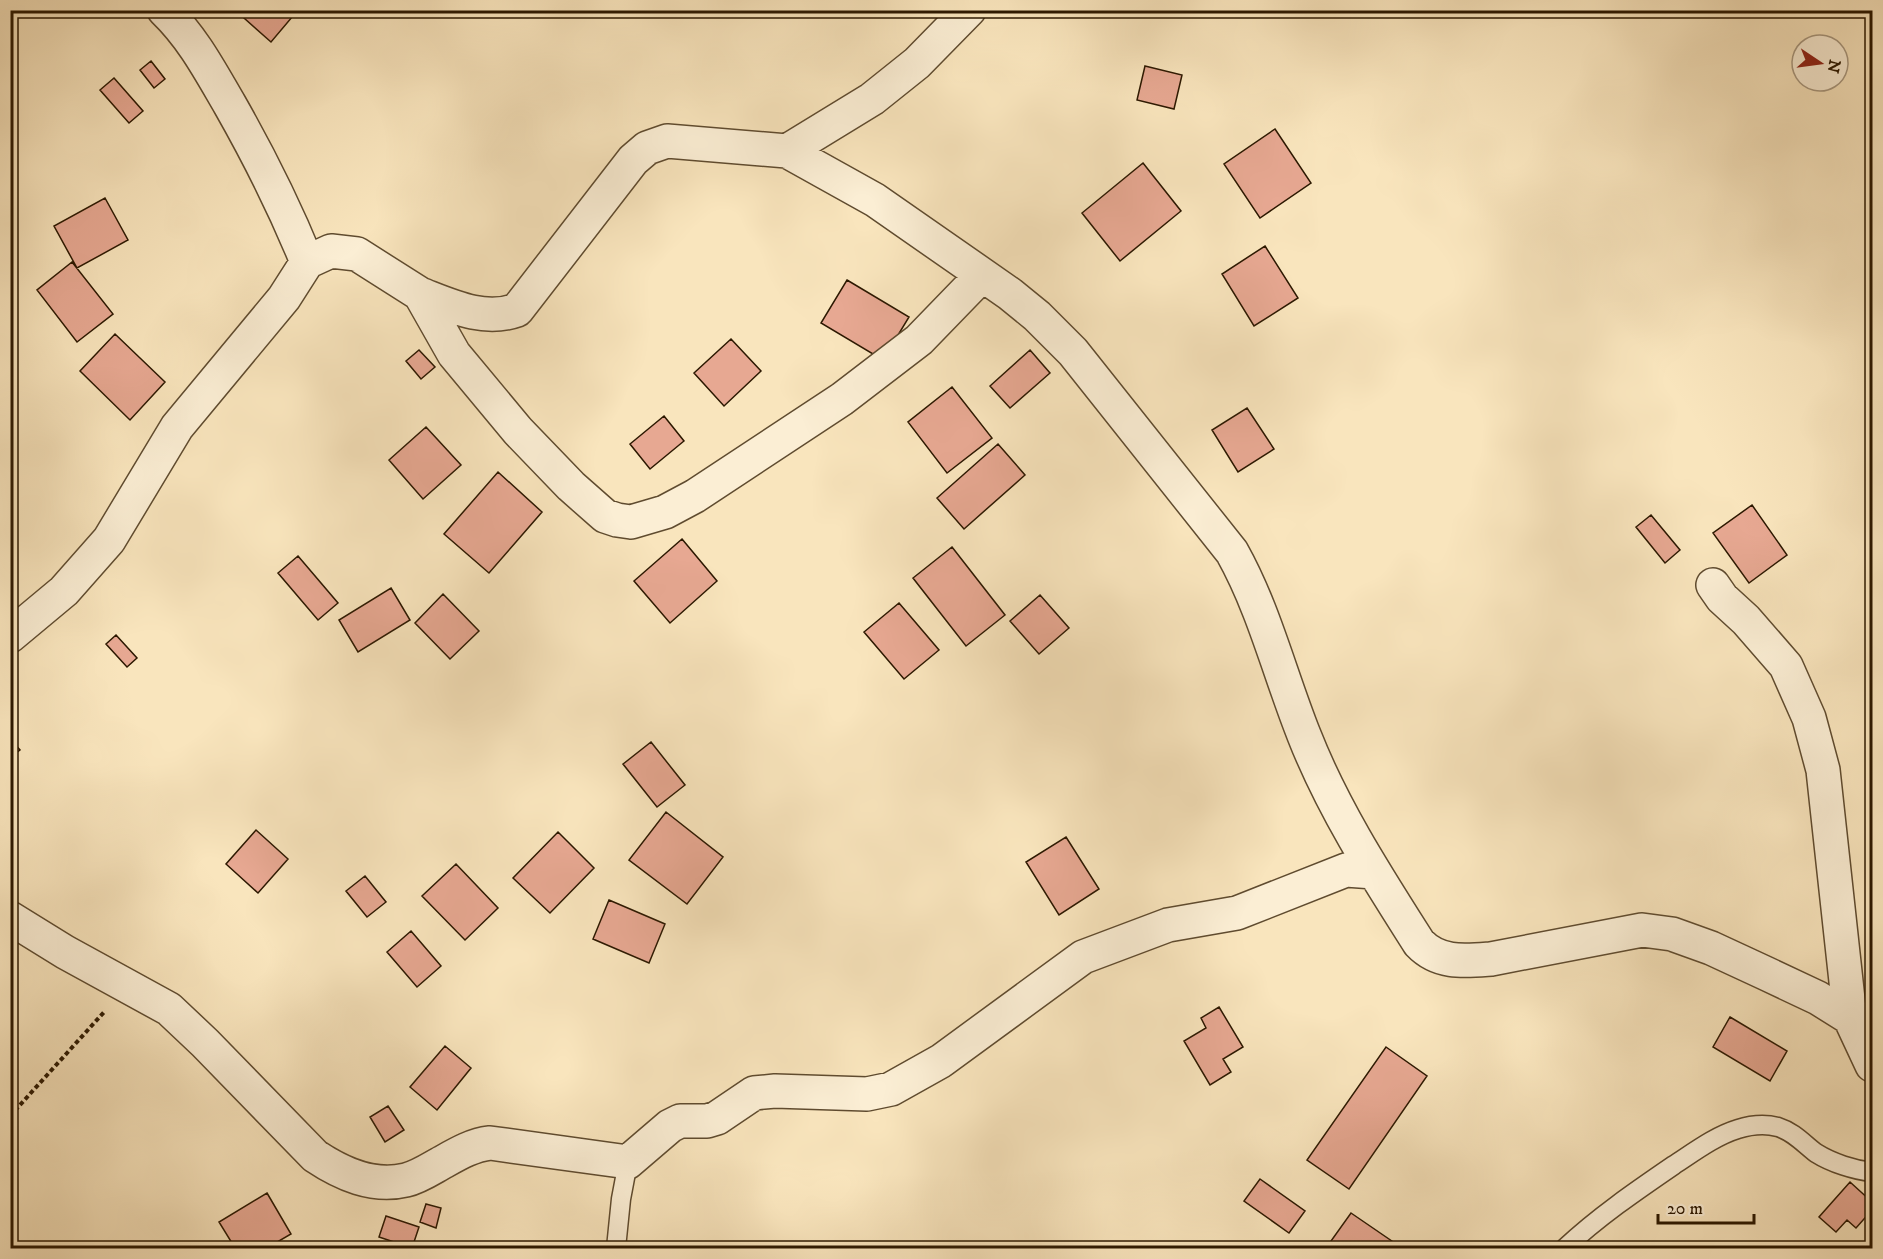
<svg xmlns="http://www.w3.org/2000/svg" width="1883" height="1259" viewBox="0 0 1883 1259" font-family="'IM FELL DW Pica',serif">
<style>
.building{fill:#e7a892;stroke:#2c1800;stroke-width:1.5}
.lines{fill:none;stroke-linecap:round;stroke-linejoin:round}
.service-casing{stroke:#5f4b2f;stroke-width:21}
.minor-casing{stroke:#5f4b2f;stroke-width:36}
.path{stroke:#2c1800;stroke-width:4;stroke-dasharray:4.5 3;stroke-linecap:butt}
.service{stroke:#fbeed4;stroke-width:18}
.minor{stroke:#fbeed4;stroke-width:33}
</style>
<rect width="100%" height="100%" fill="#f9e5bd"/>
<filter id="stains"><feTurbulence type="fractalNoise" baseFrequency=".00333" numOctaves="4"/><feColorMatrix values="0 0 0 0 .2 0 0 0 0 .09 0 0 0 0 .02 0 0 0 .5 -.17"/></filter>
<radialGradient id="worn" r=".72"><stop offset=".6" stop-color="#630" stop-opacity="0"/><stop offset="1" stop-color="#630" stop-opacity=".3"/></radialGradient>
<path class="building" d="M235 10H298L271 42Z
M151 61 165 79 154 88 140 70Z
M1145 66 1182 75 1174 109 1137 100Z
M114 78 143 111 129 123 100 90Z
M1275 129 1311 183 1260 218 1224 164Z
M1143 163 1181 211 1120 261 1082 213Z
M105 198 128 240 77 268 54 226Z
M1265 246 1298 298 1254 326 1222 274Z
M72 262 113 314 77 342 37 290Z
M847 280 909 317 883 360 821 323Z
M115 334 165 382 130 420 80 371Z
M731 339 761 371 724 406 694 373Z
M419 350 435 367 421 379 406 361Z
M1030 350 1050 373 1010 408 990 386Z
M952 387 992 438 947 473 908 422Z
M1247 408 1274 449 1238 472 1212 430Z
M664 416 684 441 650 469 630 444Z
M426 427 461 465 423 499 389 460Z
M998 444 1025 475 964 529 937 498Z
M498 472 542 512 489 573 444 534Z
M1752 505 1787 555 1749 583 1713 533Z
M1651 515 1680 550 1665 563 1636 527Z
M682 539 717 581 670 623 634 581Z
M952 547 1005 615 966 646 913 578Z
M298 556 338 603 318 620 278 573Z
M391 588 410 620 358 652 339 620Z
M443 594 479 631 450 659 415 623Z
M1040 595 1069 628 1039 654 1010 621Z
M899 603 939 650 904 679 864 632Z
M116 635 137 658 127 667 106 644Z
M10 739 20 750 10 758Z
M651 742 685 785 657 807 623 764Z
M666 812 723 857 687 904 629 860Z
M256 830 288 859 258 893 226 864Z
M558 832 594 868 550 913 513 878Z
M1066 837 1099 889 1059 915 1026 862Z
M456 864 498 908 465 940 422 896Z
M365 876 386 902 367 917 346 891Z
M609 900 665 924 649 963 593 939Z
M411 931 441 966 417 987 387 952Z
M1219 1007 1243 1047 1223 1059 1231 1072 1210 1085 1184 1041 1206 1028 1201 1018Z
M1730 1017 1787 1051 1770 1081 1713 1047Z
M445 1046 471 1068 437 1110 410 1087Z
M1386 1047 1427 1076 1349 1189 1307 1160Z
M388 1106 404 1130 385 1142 370 1117Z
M1260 1179 1305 1211 1289 1233 1244 1201Z
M1850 1182 1872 1202V1210L1856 1228 1847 1220 1836 1232 1819 1217Z
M267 1193 291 1234 267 1248H235L219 1222Z
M426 1204 441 1208 436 1228 420 1222Z
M1351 1213 1402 1248H1326Z
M386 1216 419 1227 412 1248 379 1237Z"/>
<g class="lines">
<defs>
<path id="service" d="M616 1248 621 1199 628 1162
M1565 1248C1598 1217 1636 1191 1674 1165 1694 1152 1715 1136 1738 1129 1751 1125 1766 1124 1778 1127 1794 1132 1804 1144 1816 1153 1832 1163 1854 1170 1872 1172"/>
<path id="minor" d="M164 10C193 38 210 71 230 105 259 156 285 208 307 262
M787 151 875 200 1010 294 1037 316 1073 352 1232 552C1264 609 1280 675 1304 735 1333 809 1377 877 1419 943 1439 964 1464 961 1491 959L1642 930 1672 934 1711 948 1765 973 1818 998 1850 1018
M420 294C451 306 484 322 517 310L633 160 647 148 667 141 787 151 872 99 917 63 969 10
M1713 585 1722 598 1746 620 1786 666 1809 718 1823 770 1850 1018 1872 1065
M10 636 64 591 109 540 177 427 284 298 307 262 331 251 357 254 420 294 454 354 518 431 571 486 605 516 617 520 631 522 665 512 695 496 842 399 919 340 982 275
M10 918 65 952 169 1009 205 1043 315 1156C342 1174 373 1188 406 1180 419 1177 432 1168 443 1162 459 1153 473 1145 490 1143L628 1162 670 1126 680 1121H707L717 1118 754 1093 775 1091 867 1094 891 1089 941 1061 1083 957 1168 925 1237 913 1346 870 1374 872"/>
</defs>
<use href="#service" class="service-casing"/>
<use href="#minor" class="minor-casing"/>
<path class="path" d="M10 1116 105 1011"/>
<use href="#service" class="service"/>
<use href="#minor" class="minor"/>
</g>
<rect width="1883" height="1259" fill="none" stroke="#f9e5bd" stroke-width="36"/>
<rect x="12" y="12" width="1859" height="1235" fill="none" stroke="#2c1800" stroke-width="3"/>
<rect x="18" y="18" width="1847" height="1223" fill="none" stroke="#2c1800" stroke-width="1.5"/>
<g transform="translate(1820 63) rotate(103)"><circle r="28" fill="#fbeed4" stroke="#a8987f" stroke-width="1.5"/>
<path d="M0-4.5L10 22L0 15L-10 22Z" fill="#8f2418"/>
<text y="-9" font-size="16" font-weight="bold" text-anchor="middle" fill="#2c1800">N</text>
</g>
<path d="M1658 1214v9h96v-9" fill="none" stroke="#2c1800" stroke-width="3"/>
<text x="1667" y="1214" font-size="18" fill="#2c1800" stroke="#fbeed4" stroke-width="4.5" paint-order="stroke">20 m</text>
<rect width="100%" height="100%" filter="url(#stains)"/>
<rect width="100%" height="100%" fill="url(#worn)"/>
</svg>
